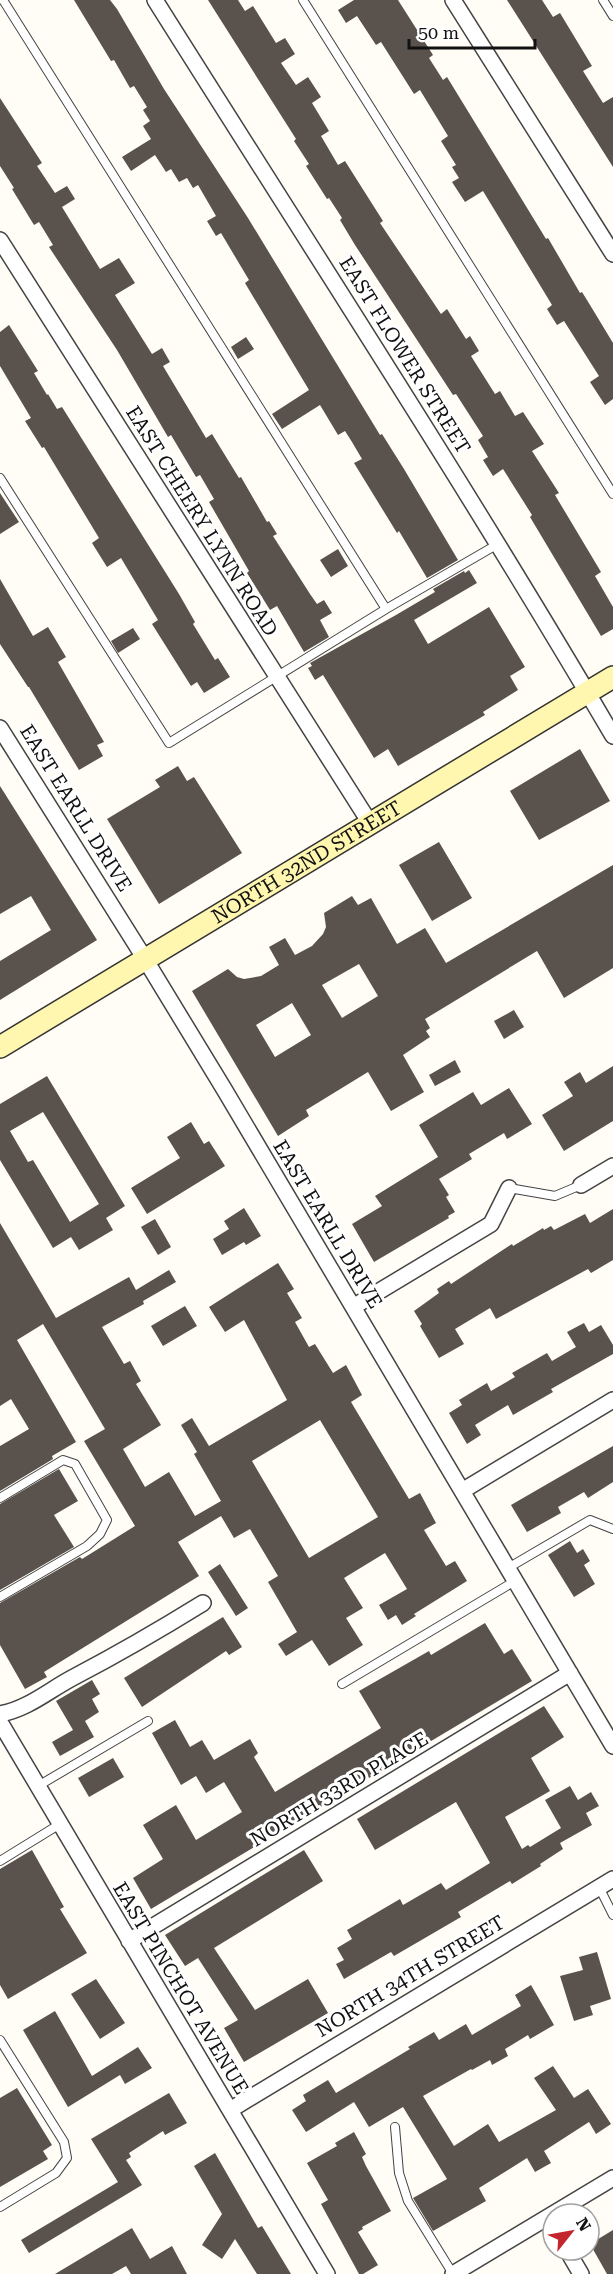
<svg xmlns="http://www.w3.org/2000/svg" width="613" height="2274" viewBox="0 0 613 2274" font-family="'Roboto Serif',serif">
<style>
.building{fill:#5a524d;fill-rule:evenodd}
.lines{fill:none;stroke-linecap:round;stroke-linejoin:round}
.service-casing{stroke:#444;stroke-width:10}
.minor-casing{stroke:#444;stroke-width:18}
.secondary-casing{stroke:#333;stroke-width:24}
.service{stroke:#fff;stroke-width:8}
.minor{stroke:#fff;stroke-width:15}
.secondary{stroke:#fff6b0;stroke-width:21}
.labels{text-anchor:middle;dominant-baseline:central;stroke-width:6;stroke-linejoin:round;paint-order:stroke}
.street-label{font-size:20px;fill:#111;stroke:#fff}
</style>
<rect width="100%" height="100%" fill="#fffdf5"/>
<path class="building" d="M74 0H110L117 9 164 89 248 218 380 435 382 434 404 469 458 560 427 578 399 531 397 533 354 463 362 459 352 442 345 431 338 435 320 405 282 429 272 414 309 390 245 283 249 280 221 233 216 236 207 221 216 216 198 185 193 188 187 178 179 182 171 169 166 172 155 155 131 171 122 157 151 139 143 126 150 121 143 110 147 107 134 86 130 88 114 60 111 61Z
M208 0H238L245 11 253 6 276 43 285 38 295 54 281 63 296 85 308 77 321 97 312 103 329 131 321 136 338 165 345 161 383 221 380 223 441 314 447 309 466 339 470 336 479 351 471 356 495 394 500 391 515 416 523 412 544 444 532 451 559 493 555 495 601 572 595 576 613 607V629L601 636 530 517 532 515 503 469 493 476 483 460 488 457 478 440 483 436 456 394 453 395 355 245 340 220 342 218 329 198 327 199 306 166 309 164 294 141 296 139Z
M354 0H398L433 55 429 58 443 80 447 77 546 239 548 238 580 293 582 292 590 305 613 343V399L605 405 590 382 599 376 564 321 557 325 547 309 552 305 483 191 465 202 452 182 459 178 452 167 456 165 441 141 448 136 420 90 414 94 381 42 376 45 357 16 346 23 338 10Z
M507 0H542L553 17 560 13 592 66 583 71 603 103 613 97V167Z
M0 98 42 163 37 166 55 193 67 186 75 199 62 207 100 269 119 258 135 283 115 295 152 354 162 348 170 362 163 366 206 438 212 434 239 478 241 477 267 522 269 521 277 534 273 536 310 594 317 604 324 600 332 613 320 620 329 637 304 652 277 606 270 610 247 573 249 571 209 502 214 499 200 475 196 477 171 435 168 437 117 350 49 247 53 245 39 222 34 225 12 189 14 188 0 166Z
M9 325 38 371 34 373 47 395 48 394 57 409 62 407 179 594 195 622 193 624 215 660 218 658 230 677 204 693 197 682 191 686 152 624 158 620 121 558 107 567 92 543 99 538 44 447 42 448 25 421 31 418 0 366V332Z
M246 337 254 349 238 359 231 347Z
M0 493 19 522 0 534Z
M338 549 348 566 331 577 320 560Z
M469 570 477 583 414 620 428 644 489 607 525 667 510 676 518 690 483 712 485 715 398 766 388 749 374 758 323 675 315 680 308 668 312 666 310 663 396 615 435 592 433 589 464 571 465 573Z
M0 579 33 636 48 627 66 657 58 662 104 742 97 745 103 756 79 770 29 687H28L0 644Z
M133 628 140 639 118 653 111 641Z
M580 749 610 801 539 840 510 791Z
M178 766 187 781 194 777 242 853 159 904 107 819 160 787 155 780Z
M0 786 97 940 0 1000V961L51 930 31 896 0 914Z
M439 842 472 898 432 921 399 865Z
M613 865V968L564 998 537 951 425 1019 430 1028 426 1031 430 1037 403 1055 424 1092 391 1111 368 1072 306 1110 309 1116 278 1136 192 991 228 969 237 977 244 979 261 976 279 965 269 947 285 938 295 955 312 946 323 934 326 927 324 913 352 896 358 905 371 898 397 944 425 928 446 963ZM359 964 378 996 342 1018 322 985ZM292 1003 311 1035 275 1057 256 1025Z
M514 1010 524 1027 504 1039 494 1021Z
M455 1060 461 1072 435 1086 429 1075Z
M613 1066V1121L564 1151 542 1115 573 1096 564 1082 580 1072 586 1083Z
M47 1076 125 1206 106 1218 113 1230 79 1250 71 1237 53 1248 0 1160V1104ZM43 1112 99 1204 70 1222 33 1160 28 1162 10 1131Z
M509 1088 532 1124 507 1139 504 1133 469 1154 472 1159 439 1179 449 1195 446 1197 455 1212 448 1216 449 1218 374 1262 352 1224 382 1206 375 1196 438 1157 419 1125 473 1092 481 1105Z
M191 1122 204 1144 209 1141 225 1166 147 1214 131 1188 180 1158 167 1137Z
M244 1208 261 1236 246 1245 244 1242 222 1255 213 1239 229 1229 224 1221Z
M613 1209V1260L591 1273 588 1269 496 1319 490 1308 455 1329 464 1344 439 1358 420 1326 422 1324 414 1311 439 1293 437 1289 449 1281 451 1284 512 1244 513 1246 543 1228 544 1230 551 1226 554 1230 585 1214 590 1223Z
M155 1219 171 1247 158 1255 141 1227Z
M0 1223 56 1318 129 1277 136 1290 169 1270 176 1282 143 1301 144 1304 102 1327 124 1364 130 1361 141 1381 136 1384 161 1425 123 1449 145 1487 169 1472 195 1516 221 1501 194 1454 197 1452 181 1425 192 1418 209 1446 287 1400 244 1320 225 1332 209 1307 278 1263 294 1289 287 1293 302 1318 295 1322 309 1347 315 1344 333 1373 346 1365 362 1395 351 1402 409 1499 420 1493 436 1523 424 1530 446 1566 455 1561 467 1581 414 1614 416 1616 402 1625 396 1615 388 1620 379 1605 407 1589 385 1553 344 1578 363 1608 346 1618 363 1645 329 1666 312 1640 286 1656 278 1644 297 1632 268 1582 278 1576 250 1529 234 1538 221 1516 178 1542 199 1576 44 1672 47 1677 25 1689 0 1645V1603L80 1557 82 1559 135 1526 84 1441 105 1429 43 1324 17 1340 76 1442 52 1456 53 1459 0 1491V1446L29 1429 11 1399 0 1406ZM320 1420 378 1517 309 1558 252 1461Z
M185 1306 197 1326 163 1346 151 1326Z
M584 1323 589 1332 601 1325 613 1345V1354L551 1389 553 1392 513 1415 508 1405 475 1425 481 1435 467 1444 449 1413 462 1405 459 1400 487 1383 491 1391 515 1377 512 1373 547 1353 552 1361 576 1347 567 1332Z
M613 1446V1482L588 1498 584 1492 558 1507 561 1513 527 1532 511 1505Z
M59 1469 78 1501 54 1515 74 1547 0 1590V1504Z
M570 1541 577 1553 583 1549 590 1561 584 1565 595 1584 574 1597 548 1555Z
M220 1564 248 1608 236 1616 208 1572Z
M223 1617 242 1647 229 1655 226 1651 142 1707 124 1678Z
M485 1623 504 1654 512 1649 532 1681 369 1778 367 1775 337 1792 339 1796 151 1909 133 1878 163 1859 143 1825 176 1805 196 1840 242 1812 224 1782 206 1793 196 1776 181 1785 152 1733 175 1720 190 1747 202 1740 214 1760 250 1739 258 1753 254 1757 275 1792 381 1728 359 1691 429 1651 431 1655Z
M92 1680 100 1694 92 1699 99 1712 85 1721 94 1737 60 1756 52 1742 73 1730 56 1701Z
M544 1706 564 1737 531 1758 550 1791 505 1817 522 1849 528 1845 530 1847 561 1828 545 1800 570 1786 578 1800 591 1792 599 1806 586 1813 592 1825 560 1843 563 1849 540 1864 541 1866 512 1884 510 1881 458 1912 461 1917 394 1956 391 1952 344 1979 336 1964 344 1960 337 1948 352 1939 347 1930 400 1899 403 1905 441 1883 446 1890 490 1863 456 1802 375 1850 357 1819Z
M113 1758 124 1777 89 1797 78 1778Z
M32 1850 64 1907 60 1909 87 1953 8 1999 0 1985V1869Z
M304 1850 323 1881 214 1948 255 2010 308 1979 328 2013 244 2062 224 2028 238 2020 198 1958 185 1966 165 1935Z
M597 1952 611 1999 590 2006 593 2015 574 2021 560 1976 583 1970 579 1957Z
M96 1979 125 2023 100 2039 71 1994Z
M531 1985 554 2025 530 2039 528 2035 505 2049 508 2056 492 2065 490 2060 472 2070 471 2069 423 2096 454 2146 488 2124 499 2142 556 2110 534 2078 553 2066 574 2098 588 2089 611 2124 596 2134 589 2122 544 2151 551 2163 535 2172 527 2158 479 2188 486 2201 433 2231 413 2198 447 2179 403 2107 369 2127 354 2102 306 2132 292 2110 306 2101 303 2095 328 2080 336 2093 410 2049 408 2047 434 2032 439 2040 466 2024 472 2035 521 2006 515 1995Z
M55 2011 92 2076 138 2047 152 2068 125 2084 120 2075 68 2107 23 2030Z
M17 2088 52 2145 43 2151 48 2159 0 2187V2098Z
M169 2093 187 2123 165 2135 163 2131 129 2153 131 2157 126 2160 142 2185 29 2253 21 2240 118 2182 91 2139Z
M354 2132 366 2154 362 2157 366 2166 391 2211 362 2227 363 2229 358 2232 378 2265 363 2274H359L321 2204 328 2200 307 2163 337 2146 335 2143Z
M215 2153 258 2228 262 2226 291 2274H257L235 2239 222 2259 202 2245 222 2214 194 2166Z
M132 2228 150 2259 172 2246 187 2274H131L126 2266 112 2274H55Z
M613 2230V2274H607L590 2244Z"/>
<g class="lines">
<defs>
<path id="service" d="M3 0 386 609
M303 0 613 494
M603 0 613 16
M0 478 169 743 386 609 498 544
M509 1188 555 1196 581 1185
M0 1498 63 1460 75 1464 107 1520 100 1534 87 1546 0 1597
M508 1568 590 1520 613 1529
M342 1684 515 1581
M38 1786 148 1721
M0 1861 60 1824
M599 1887 613 1915
M0 2040 64 2142 67 2158 56 2173 0 2207
M395 2127 399 2173 408 2201 453 2274"/>
<path id="minor" d="M155 0C309 245 467 487 613 736
M453 0 613 254
M0 240 370 823
M0 728 145 959 224 1089 613 1746
M581 1185 613 1166
M353 1307 491 1224 509 1188
M462 1491 613 1400
M0 1714C28 1709 49 1690 74 1677 118 1654 161 1629 203 1603
M0 1722 327 2274
M129 1941 570 1673
M230 2110 613 1879
M567 2250 581 2274
M453 2274 613 2178"/>
<g id="secondary">
<path id="s1" d="M0 1047 613 677"/>
</g>
</defs>
<use href="#service" class="service-casing"/>
<use href="#minor" class="minor-casing"/>
<use href="#secondary" class="secondary-casing"/>
<use href="#service" class="service"/>
<use href="#minor" class="minor"/>
<use href="#secondary" class="secondary"/>
</g>
<g class="labels">
<g class="street-label">
<text transform="translate(405 355) rotate(58)">EAST FLOWER STREET</text>
<text transform="translate(202 521) rotate(58)">EAST CHEERY LYNN ROAD</text>
<text transform="translate(76 808) rotate(58)">EAST EARLL DRIVE</text>
<text stroke="none"><textPath href="#s1" startOffset="358">NORTH 32ND STREET</textPath></text>
<text transform="translate(328 1224) rotate(59)">EAST EARLL DRIVE</text>
<text transform="translate(339 1789) rotate(-31)">NORTH 33RD PLACE</text>
<text transform="translate(410 1976) rotate(-31)">NORTH 34TH STREET</text>
<text transform="translate(181 1988) rotate(59)">EAST PINCHOT AVENUE</text>
</g>
</g>
<g transform="translate(571 2232) rotate(59)"><circle r="28" fill="#ffffff" stroke="#a0a0a0" stroke-width="1.5"/>
<path d="M0-4.5L10 22L0 15L-10 22Z" fill="#c4262e"/>
<text y="-9" font-size="16" font-weight="bold" text-anchor="middle" fill="#111111">N</text>
</g>
<path d="M409 39v9h126v-9" fill="none" stroke="#111111" stroke-width="3"/>
<text x="418" y="39" font-size="18" fill="#111111" stroke="#ffffff" stroke-width="4.5" paint-order="stroke">50 m</text>
</svg>
